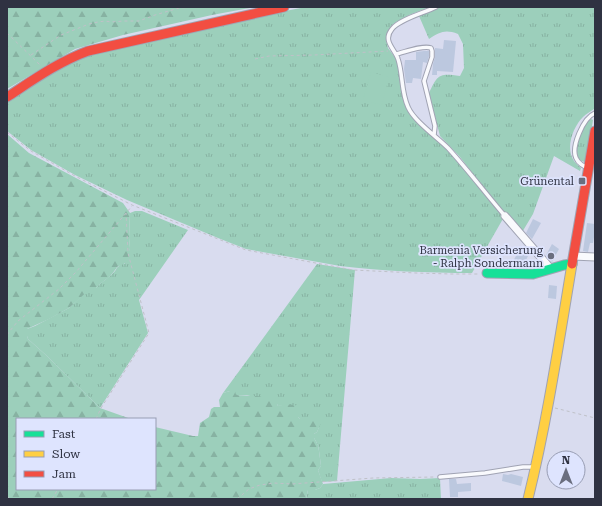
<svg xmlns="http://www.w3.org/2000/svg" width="602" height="506" viewBox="0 0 602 506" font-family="'Roboto Serif',serif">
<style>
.grass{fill:url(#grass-tufts)}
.forest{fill:url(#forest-firs)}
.green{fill:#9ccfbb}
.building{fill:#bcc8df}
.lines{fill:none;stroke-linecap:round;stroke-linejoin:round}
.lane-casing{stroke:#a0a3b3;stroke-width:5.5}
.street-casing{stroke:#a0a3b3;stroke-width:9}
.fast-casing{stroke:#a0a3b3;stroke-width:11}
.slow-casing{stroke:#a0a3b3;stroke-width:11}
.jam-casing{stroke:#a0a3b3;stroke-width:11}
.path{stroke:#bfc1c8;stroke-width:1;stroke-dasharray:3 3;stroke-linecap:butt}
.lane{stroke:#f9fafd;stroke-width:3.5}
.street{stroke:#f9fafd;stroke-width:7}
.fast{stroke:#16e098;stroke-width:9}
.slow{stroke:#ffcf43;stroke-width:9}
.jam{stroke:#f24e42;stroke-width:9}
.poi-dot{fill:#6a6e7f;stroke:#dee4fe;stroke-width:1.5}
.labels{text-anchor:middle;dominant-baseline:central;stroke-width:3.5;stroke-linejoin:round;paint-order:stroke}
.poi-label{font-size:11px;fill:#2f3242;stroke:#dee4fe;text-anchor:end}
</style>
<defs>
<pattern id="grass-tufts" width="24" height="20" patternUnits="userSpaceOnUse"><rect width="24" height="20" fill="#9ccfbb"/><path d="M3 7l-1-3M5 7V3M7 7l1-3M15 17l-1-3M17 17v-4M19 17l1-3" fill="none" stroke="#87b2a2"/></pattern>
<pattern id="forest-firs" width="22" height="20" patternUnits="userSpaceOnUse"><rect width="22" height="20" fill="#9ccfbb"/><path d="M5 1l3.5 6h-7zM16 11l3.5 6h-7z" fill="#87b2a2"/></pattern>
</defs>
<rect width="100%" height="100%" fill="#d9dcef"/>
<path class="grass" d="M306 7H430L409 15 396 22 391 26 388 32 386 39 388 48 397 60 404 99 418 122 447 149 469 174 504 217 472 273C428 273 383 271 340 266L246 249 218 238 127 200 75 175 31 150 7 131V99L78 56 212 25Z
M438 7H595V103L594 109C591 111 586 114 583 117 573 127 565 148 574 161 576 164 579 166 581 168L580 171 554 156 533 214 521 234 493 200 460 157 440 136 429 93C438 74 439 73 460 76L464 68 463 44 458 34C445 29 440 32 429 39L419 16Z
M591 119 593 120 586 162C569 162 580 131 586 123 587 121 588 121 591 119Z
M135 211H142L188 230 139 300 148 333 100 408 47 356 28 339 27 336V329L35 326 69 308 90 288H96C101 282 109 278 115 271 118 267 115 269 119 266 121 264 121 264 125 264L130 248 129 238 130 213Z
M317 264 355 270 337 481 322 482 318 470 321 466 319 451 318 445 314 438V434L317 432 319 427 305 419H300L286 405 278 406 277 404 247 395H235V391H230L223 393 248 359Z
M391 478 420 479 440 478 441 499H306L308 490H315L320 488 323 484Z"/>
<path class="forest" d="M7 7H255L212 15 123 35 75 49 7 89Z
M7 134 29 153 123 203 130 213 129 238 130 248 128 262C125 264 122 264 119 266 115 268 118 267 115 270 110 278 101 282 96 288L90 289 69 308 49 319 27 329V336L28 339 47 356 100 408 131 419H17V489H155V427L193 436H198L200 423 209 417 211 409 214 407H220L219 400 223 393 230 391H235L236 395C249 396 264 395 277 401V404L278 406C284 404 292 404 298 406V417L300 419H305L310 415C316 415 319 417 321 423L317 432 314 434V438L318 445 319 451 321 466 318 470 323 484 320 488 315 490H308L306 499H7Z"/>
<path class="green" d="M371 72 389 77 382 105 363 100Z"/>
<path class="building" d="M444 40 456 41 453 72 437 71V75H432L433 64 435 57V48L443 49Z
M424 51H429V56L427 63 423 62 421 79 413 78 412 83H406L404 69 405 60H416V52Z
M533 219 541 223 532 239 526 233Z
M587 223 595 224V231L593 243H590L588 252 583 251Z
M552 244 559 249 552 262 546 255Z
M519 251 528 256 523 266 513 261Z
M549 285 557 286 556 299 548 298Z
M503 474 508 475 511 474 523 477 521 486 502 481Z
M449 479H456L457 484 471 483V491L458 492V497H450Z"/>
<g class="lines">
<defs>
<path id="lane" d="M436 7C424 13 400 19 392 29 382 41 395 49 398 59 403 74 401 92 408 107 414 121 437 137 448 148 468 170 486 194 505 216
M396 54C405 52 423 45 431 48L432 51V57L424 81 435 126 434 135
M589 168C584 167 578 163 576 158 571 147 583 118 595 113
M440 477 485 473 523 467H536"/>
<path id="street" d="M505 216 551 269
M573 256 595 257"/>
<path id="fast" d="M487 273 533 274 564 265 572 264"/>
<path id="slow" d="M528 499C547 422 559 342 572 264"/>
<path id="jam" d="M7 97C33 80 58 62 88 51L284 7
M572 264 595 131"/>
</defs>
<use href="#lane" class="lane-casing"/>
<use href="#street" class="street-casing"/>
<use href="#fast" class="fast-casing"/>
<use href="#slow" class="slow-casing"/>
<use href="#jam" class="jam-casing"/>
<path class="path" d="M7 33 40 65
M31 55 61 35 89 24 98 22 105 21 111 22 124 21H139L155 15 179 8 196 7
M255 59 269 56 314 55 388 51
M7 132 31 151 75 176 132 205 246 250 353 270 416 273 451 274H479
M7 335 9 332 18 321 59 289 76 272 132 206
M555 408 595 418
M96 419 101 408 149 333 128 253 126 213
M7 496 10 499
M52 499 58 489
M237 499 249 489 260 485 274 483 292 484 373 478 435 477"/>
<use href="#lane" class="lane"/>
<use href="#street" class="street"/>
<use href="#fast" class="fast"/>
<use href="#slow" class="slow"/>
<use href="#jam" class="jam"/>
</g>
<g class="poi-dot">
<rect x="578" y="177" width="8" height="8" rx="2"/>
<circle cx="551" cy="256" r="4"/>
</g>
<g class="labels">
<g class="poi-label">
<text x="574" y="181">Grünental</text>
<text x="543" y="250">Barmenia Versicherung<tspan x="543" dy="13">- Ralph Sondermann</tspan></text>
</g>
</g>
<rect width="602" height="506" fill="none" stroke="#2f3242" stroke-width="16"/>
<rect x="16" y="418" width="140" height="72" fill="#dee4fe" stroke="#989db3"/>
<rect x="24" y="431" width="20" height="6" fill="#16e098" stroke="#989db3"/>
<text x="52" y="438" font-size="12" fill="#2f3242">Fast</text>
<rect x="24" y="451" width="20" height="6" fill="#ffcf43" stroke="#989db3"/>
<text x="52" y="458" font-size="12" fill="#2f3242">Slow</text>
<rect x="24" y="471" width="20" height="6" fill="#f24e42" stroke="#989db3"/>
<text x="52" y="478" font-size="12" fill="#2f3242">Jam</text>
<g transform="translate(566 470)"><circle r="19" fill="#dee4fe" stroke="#989db3"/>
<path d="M0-3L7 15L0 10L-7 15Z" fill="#6a6e7f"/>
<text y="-6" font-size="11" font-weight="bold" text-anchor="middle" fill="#2f3242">N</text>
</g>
</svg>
